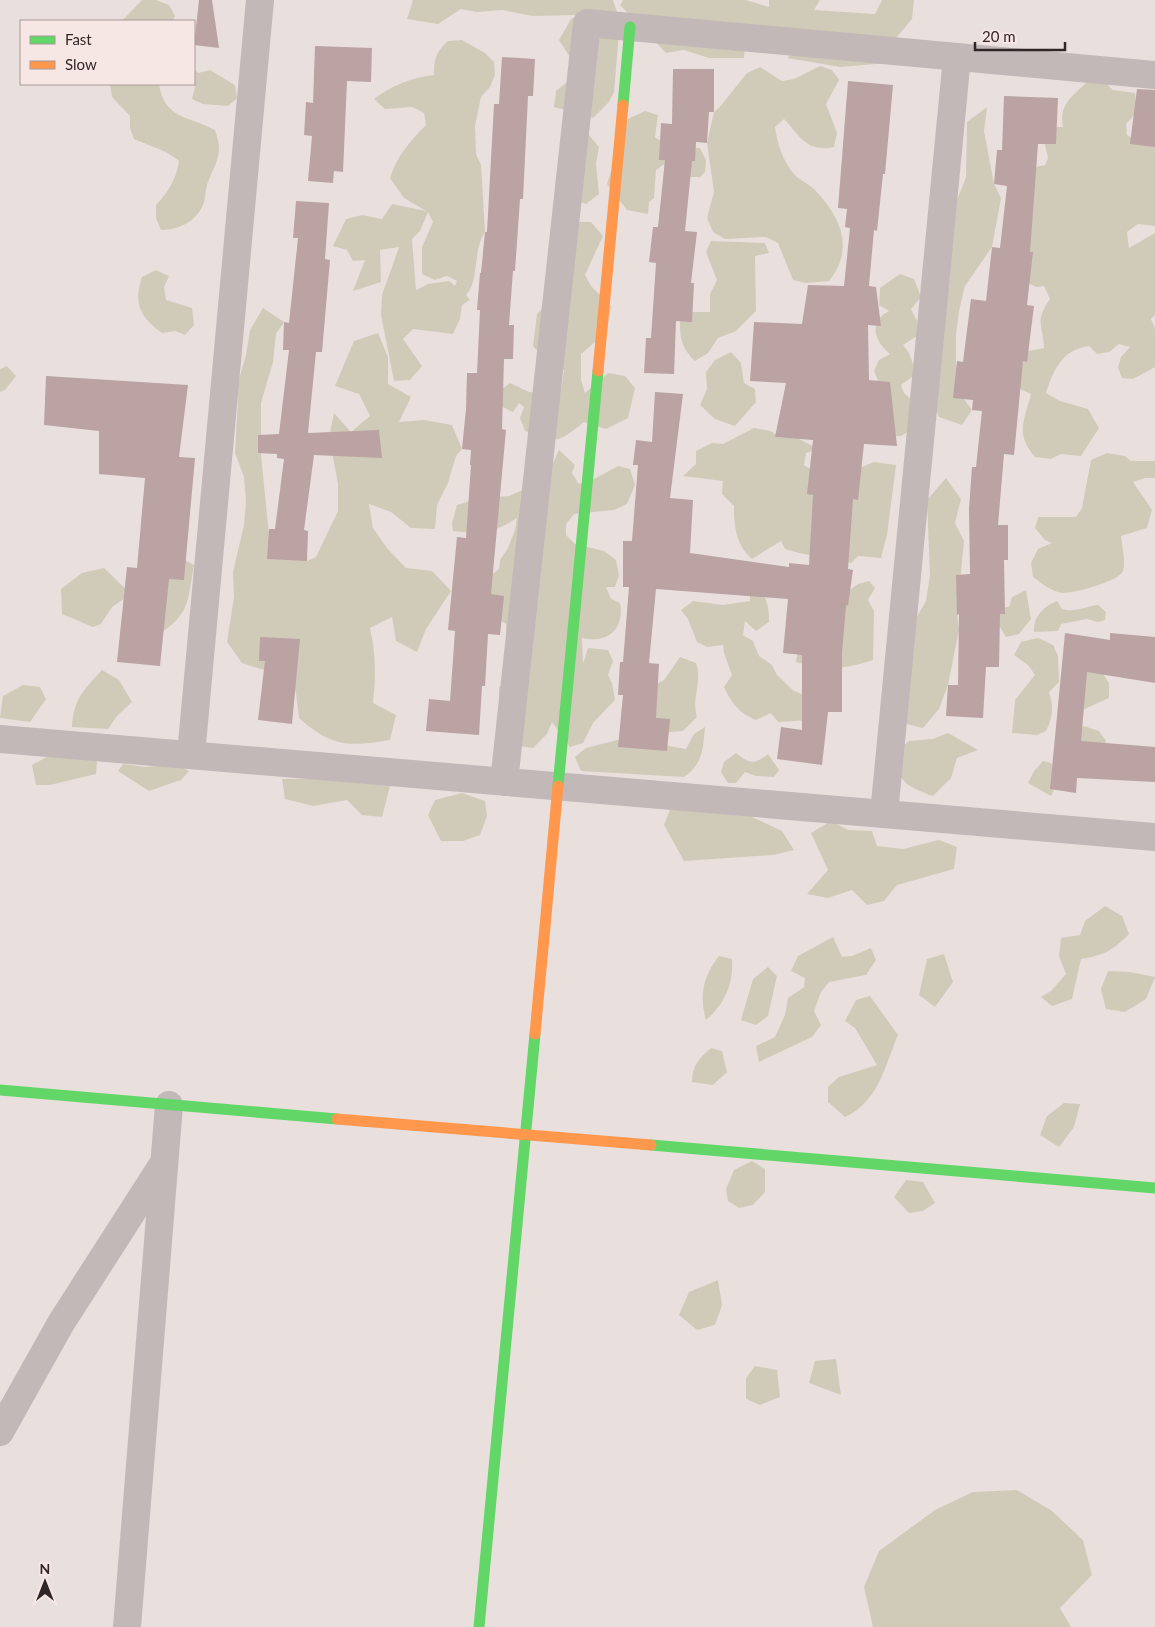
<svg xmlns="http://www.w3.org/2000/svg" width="1155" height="1627" viewBox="0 0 1155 1627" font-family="Lato,sans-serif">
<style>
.green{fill:#d0cbb9;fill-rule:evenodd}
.building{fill:#bba2a3}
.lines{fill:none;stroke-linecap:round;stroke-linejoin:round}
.street{stroke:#c1b8b7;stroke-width:28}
.fast{stroke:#63d668;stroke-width:11}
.slow{stroke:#ff974d;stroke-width:11}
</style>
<rect width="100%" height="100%" fill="#e9e0de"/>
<path class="green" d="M142 0H156L169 5 175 16 173 21H122Z
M413 0H613L620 21 614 92 609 102 593 118 554 107 556 91 572 78 573 62 559 40 571 19 578 15 533 16 502 10 477 12 461 9 438 24 407 19Z
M623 0H746L769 7V0H820L814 10 875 14 882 0H914L912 19 896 38 888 63 840 67 787 58 813 40 746 29 744 58H709L684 50 666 53 620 5Z
M462 40 485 53 494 62 495 75 490 87 481 97 475 126 476 154 481 165 485 232C472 251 480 281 466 295L470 300 462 305 460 319 453 334 413 329 403 339 422 366 410 380 394 381 381 315 382 295 399 247 380 250 381 282 353 291 365 260 353 261 347 250 333 246 346 219 362 215 382 219 392 204 426 211 404 198 390 178C397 156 410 141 426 125L424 113 412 107 385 109 374 99C393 85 410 78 434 75 434 59 436 52 448 41ZM428 212 433 222 422 247V274L435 280 447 276 457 281 455 286 449 281 428 284 416 290 412 239 420 231Z
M820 66 832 70 839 80 826 104 837 133 834 147C807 153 800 136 784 119L775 127C777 143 783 161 793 173 799 180 808 183 815 190 841 217 855 249 829 281L805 283 793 280 778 243 766 237 725 239 713 232 707 218 714 192 707 143 714 112 719 108 747 73 760 67 782 81 794 79Z
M194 69 198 73 210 70 235 85 237 98 228 106 203 104 192 99 195 87Z
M1091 78 1103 80 1113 90 1135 93 1137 112 1126 124 1127 135 1137 140 1155 143V226L1138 224 1127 232 1129 248 1155 233V315L1151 319 1155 329V367L1133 379 1122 378 1118 368 1121 357 1130 347 1119 344 1109 352 1097 354 1089 346C1062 350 1054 369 1046 393L1060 401 1088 409 1099 428 1081 456 1061 454 1051 459 1035 457C1015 434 1024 421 1031 394L1014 386 1024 352 1044 348C1043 324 1034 322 1050 299L1044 286 1036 287 1022 280 1031 168 1045 165 1048 158 1044 140 1052 127H1063C1058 102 1076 94 1091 78Z
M110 84H159C164 119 189 116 215 130 224 155 216 161 208 182 205 190 206 198 203 205 196 222 178 230 161 230L156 218V205C168 193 177 177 179 161 167 150 149 146 134 139L130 128V116L112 97Z
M987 107 984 131 994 184 1001 198 992 247 965 286 959 311 956 335V388L972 410 962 425 939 417 930 396 953 225 957 200 966 177 967 122Z
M645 111 658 115 655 137 668 146 700 148 706 160 705 172 700 177H691L683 168 663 165 656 170 654 198 649 202 648 214 627 210 607 184 628 119Z
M589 135 599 147 596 164 599 194 586 204 575 200 580 141Z
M572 222H591L603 236 585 275 591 286 611 306 607 332 581 354V380L585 393 608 373 625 376 635 388 628 418 606 429 584 422C557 444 556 443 525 431L520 418 524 407 519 403 513 412 498 405V392L510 383 529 392 560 396 564 370 549 364 533 346 537 314 553 296Z
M711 241 765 243 769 253 755 256 756 311 736 331 718 338 708 353 695 361C679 346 679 333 681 312H710V294L717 280 706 252Z
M156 270 169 276 164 287 166 300 192 308 194 325 185 335 175 331 162 333C140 317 133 304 142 277Z
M900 274 914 279 921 297 911 309 917 321V336L903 345 909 353 915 370 912 377 901 385 904 393 914 402 913 429 901 436H891L880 385 874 371 879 360 890 354C874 341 868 322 889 311L879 305 880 288Z
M263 308 284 322 276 334 273 362 261 403V455L269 535 307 561 316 557 338 511V484L329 437 334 413 351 432 370 416 359 394 335 386 354 341 378 333 388 357V384L411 397 399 422 424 420 452 425 462 449 456 456 448 483 437 505 435 529 411 528 391 512 369 504 373 528 387 548 406 568 432 571 451 591 426 629 417 652 396 641 392 617 370 628C376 654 376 677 373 703L396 715 390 740C349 747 331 747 299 718L296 693 290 678 242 663 227 642 234 597 233 572 244 525 246 501 244 477 235 453 239 379 246 355 250 330Z
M731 352 741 363 744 383 755 389 756 402 735 426 715 419 700 405 707 389 706 372 715 360Z
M7 366 16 376 5 390 0 392V369Z
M754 428 771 431 780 438 795 437 819 449 806 453 804 465 814 471 857 469 874 462 896 465 887 535 881 558 858 556 851 563C829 556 807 557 785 549L781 541 752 559C736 545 734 527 734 506L722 494 723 481 683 476 696 464V451L712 443 723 444Z
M559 450 575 465 572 473 579 484 596 478 618 466 630 469 635 485 627 504 614 510 574 514 566 524V535L575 544 604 551 616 560 619 575 615 587H606L611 599 620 603C625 629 607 644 582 638L583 664 588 648 608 650 613 661 608 675 612 683 615 700 593 723 583 743 570 747 552 722 547 734 533 748 519 746 499 716V687L520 668 507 637 506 624 494 617 484 581 499 569 500 560 508 548 515 530 517 518C493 533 483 535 453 531L452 523 457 505 480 498 509 496 538 483 553 463Z
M1107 453 1125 456 1131 461H1155V478H1145L1133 482 1152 510 1147 528 1121 536C1122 546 1126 562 1123 571 1120 581 1075 593 1063 593 1052 592 1041 583 1033 577L1031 563 1038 549 1052 543 1045 540 1035 528 1038 517H1076L1082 508 1091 460Z
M946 478 961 499 955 523 964 541 957 614 959 630 948 685 939 709 923 728 899 722 900 646 926 601 930 575 927 500Z
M171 552 194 565C187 605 190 614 155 637Z
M104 568 131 594 112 607 101 624 93 627 62 614 61 589 82 573Z
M750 580C765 594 769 600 769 622L756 631 745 621 743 635 753 641 759 656 772 665 777 675 794 691 807 696 809 720 778 722 771 713 756 720C739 713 732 704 724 687L732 675 724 653 723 645 707 647 697 642 688 619 681 610 693 601 723 605 750 601Z
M869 581 875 588 868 600 874 611 873 660C848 669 821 671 796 662L798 649 841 596 858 584Z
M1026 590 1031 619 1019 634 1006 637 998 624 995 608 1009 607 1012 597Z
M1057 601 1062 609C1075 613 1086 606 1098 605L1106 612 1105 620 1098 622 1087 619 1061 624 1058 631 1034 632C1033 617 1044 606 1057 601Z
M1038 638 1053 645 1058 656 1059 682 1049 692C1054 707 1053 717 1046 731L1037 735 1012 733 1015 700 1035 675 1028 665 1014 655 1021 642Z
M680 657 696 663C703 683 691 697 697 717L683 731 655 733 647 689 664 680Z
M1099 668 1109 683V698L1080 711 1070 671Z
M102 670 119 680 132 702 117 716 108 729 72 727C73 700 84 689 102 670Z
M23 685 40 687 46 699 30 722 0 718 3 696Z
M1084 726 1099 731 1106 741 1103 756 1091 760 1072 729Z
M705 727C703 749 703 764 684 777L581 771 575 757 586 748 625 738 686 749 694 734Z
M948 733 978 750 957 758 951 778 933 796C906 786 895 782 898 750L909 741 933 739Z
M54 753 97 761 96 774 50 785H36L32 765Z
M736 753C750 764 754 765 768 754L779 770 774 777 756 776 745 772 736 783H728L721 772 724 762Z
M1043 761 1051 763 1060 776 1051 796 1028 783 1034 771Z
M123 764 146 767 175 764 189 771 181 780 149 791 118 771Z
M282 779H317L390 786 382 817 362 815 347 800 313 806 285 799Z
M462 793 485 801 487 816 480 835 463 841H441L428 815 435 800Z
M726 809 748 815 782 831 794 850 773 855 684 861 664 825 670 810Z
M831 821 848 830 872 831 877 846 903 849 939 840 957 847 954 869 897 885 884 901 867 905 852 890 828 898 807 894 828 870 811 833Z
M1105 906 1122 916 1129 934C1112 951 1105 955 1081 959L1072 999 1052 1006 1041 997 1051 991 1066 974 1059 956 1061 938 1080 935 1085 921Z
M833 937 842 957 852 956 871 948 876 960 866 975 829 982 821 992 814 1011 821 1025 812 1037 759 1062 756 1046 775 1037 785 1015 788 998 804 987 805 978 791 971 798 956Z
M944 954 953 982 935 1007 919 995 927 959Z
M719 956 732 959C734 984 724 1005 706 1020 699 996 703 976 719 956Z
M768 967 777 976 768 1016 756 1025 741 1020 753 979Z
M1108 971 1130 972 1155 977 1146 999 1125 1012 1106 1009 1101 989Z
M870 996 898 1035C885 1066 878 1102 845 1117L828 1102V1087L839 1077 877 1065 855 1028 845 1021 856 1000Z
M711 1048 722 1051 727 1072 713 1085 692 1082C692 1066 699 1058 711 1048Z
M1064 1103 1080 1104 1074 1127 1059 1147 1040 1135 1047 1116Z
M752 1161 765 1169V1192L753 1205 739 1208 728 1201 726 1189 734 1170Z
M906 1180 923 1182 935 1203 923 1211 909 1213 894 1197Z
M718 1280 722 1305 715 1325 697 1330 679 1315 689 1292Z
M836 1359 841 1395 809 1383 815 1361Z
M755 1366 777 1370 780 1397 760 1405 746 1399V1378Z
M1017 1490 1052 1511 1083 1540 1092 1575 1060 1608 1071 1627H873L864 1587 879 1551 935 1510 973 1492Z"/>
<path class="building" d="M199 0H212L219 48 194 45Z
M315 46 372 48 371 82 347 81 343 172 334 171 333 183 308 181 312 136 304 135 306 102 313 103Z
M502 57 535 59 533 96H528L523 199H520L515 271H513L509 325H514L513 359H504L502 429 506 430 491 594 504 596 500 635 488 634 485 686H482L479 735 426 731 429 699 450 701 455 631 448 630 457 537 466 538 471 465H470L471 450 462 449 466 409 467 373H477L480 310H477L480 273H481L485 232H487L494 104H499Z
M673 69H714V112H709L707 143 696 142 695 161H692L685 231 697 232 691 283H694L692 322 676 321 674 374 644 373 646 338H651L656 263 649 262 653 227H658L665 160H659L661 123 672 124Z
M848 81 893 85 885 174H883L877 231 874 230 869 286 876 287 881 326 868 325 869 380 890 382 897 446 864 444 858 500 853 499 848 569 853 570 848 606 846 605 842 653V712H828L822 765 777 759 781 727 802 730V655L783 653 788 599 656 589 649 663 659 664 656 718 670 719 667 751 618 747 623 695H618L620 662H623L629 587H623V541H632L638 465H633L636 440 652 442 655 392 683 394 670 498 693 500 690 553 789 567V563L809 565 813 495 807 494 813 440 775 437 786 383 750 381 754 322 802 324 808 285 844 286 850 228 845 227 847 209 838 208Z
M1137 89 1155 90V147L1130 144Z
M1004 96 1058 98 1056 144H1038L1030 252H1033L1027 305 1034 306 1027 362 1023 361 1014 455 1004 454 998 525H1008V560H1004L1005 614H1000L999 667H986L983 718 946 716 948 685H958L959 614 957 615 956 575 970 574 969 509 972 467H976L982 411 972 410 973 400 953 398 957 361 963 362 971 299 986 301 992 247 1000 248 1007 186 994 184 997 150H1002Z
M296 201 329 203 325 259 330 260 322 352H316L308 433 379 430 382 458 314 455 304 530 308 531 307 561 267 559 269 529H275L284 459 277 458V454L258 453V435L279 434 289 350H283L284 322 289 323 298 238H293Z
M46 376 188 385 179 457 195 458 184 580 169 579 160 666 117 662 127 567 137 568 145 478 99 474V431L44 425Z
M1065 633 1110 640V633L1155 637V683L1087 672 1081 741 1155 747V782L1077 778 1076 793 1050 789Z
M260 637 300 639 292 724 258 720 265 661H259Z"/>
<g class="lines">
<path class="street" d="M0 739 1155 837
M191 755 260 0
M504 782 587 23 1155 75
M884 814 957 57
M0 1432 61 1323 163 1164
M127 1627 169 1105"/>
<path class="fast" d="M623 105 630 27
M558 786 598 371
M0 1090 337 1119
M651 1145 1155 1188
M479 1627 535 1034"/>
<path class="slow" d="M598 371 623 105
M535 1034 558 786
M337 1119 651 1145"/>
</g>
<rect x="20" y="20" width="175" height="65" fill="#f6e7e4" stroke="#a79a98"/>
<rect x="30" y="36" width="25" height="8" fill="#63d668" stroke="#a79a98"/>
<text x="65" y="45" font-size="15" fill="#312627">Fast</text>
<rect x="30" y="61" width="25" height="8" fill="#ff974d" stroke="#a79a98"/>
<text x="65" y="70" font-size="15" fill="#312627">Slow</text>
<g transform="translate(45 1582)" stroke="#f6e7e4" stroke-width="4" paint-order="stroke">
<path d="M0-4L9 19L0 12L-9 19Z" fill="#312627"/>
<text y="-8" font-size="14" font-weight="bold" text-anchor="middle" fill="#312627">N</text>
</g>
<path d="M975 42v8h90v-8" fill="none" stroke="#312627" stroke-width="2.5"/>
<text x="982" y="42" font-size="15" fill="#312627" stroke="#f6e7e4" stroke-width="4" paint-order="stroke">20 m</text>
</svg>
